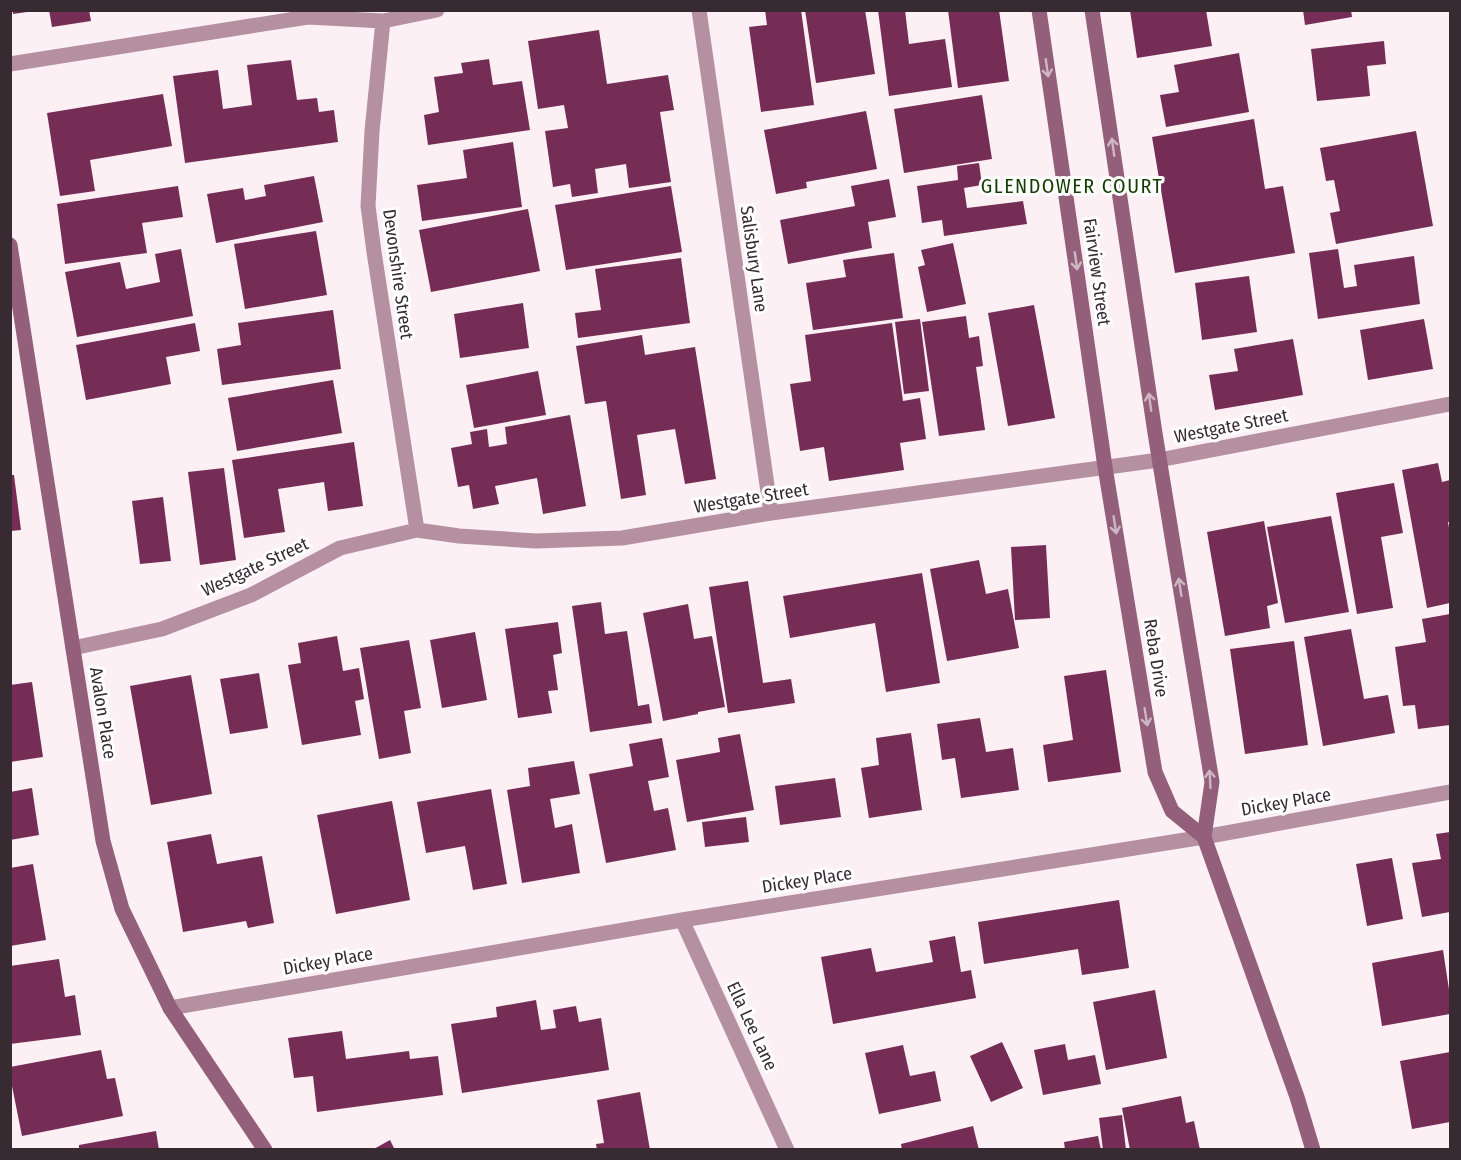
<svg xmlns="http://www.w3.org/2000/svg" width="1461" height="1160" viewBox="0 0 1461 1160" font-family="'Fira Sans Condensed',sans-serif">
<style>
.building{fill:#752d56}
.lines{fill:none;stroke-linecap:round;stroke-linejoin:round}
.street{stroke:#b490a1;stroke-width:15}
.secondary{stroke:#935f7a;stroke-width:15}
.oneway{stroke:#ceb7c3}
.labels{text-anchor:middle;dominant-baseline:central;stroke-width:6;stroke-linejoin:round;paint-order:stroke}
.street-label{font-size:18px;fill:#372b31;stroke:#fff}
.neighbourhood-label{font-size:20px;letter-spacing:1.5px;fill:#133d00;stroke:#fff}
</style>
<rect width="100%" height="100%" fill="#fcf0f5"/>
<path class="building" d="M13 10H27V12L13 14Z
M49 10H89L91 21 52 27Z
M765 10H801L814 105 761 112 749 27 767 25Z
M805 10H865L875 74 816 83Z
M878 10H905L909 44 945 39 952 87 889 96Z
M948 10H999L1009 81 958 88Z
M1130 10H1206L1212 46 1137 58Z
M1303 10H1351L1352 17 1305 25Z
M599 30 607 84 668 75 674 110 660 112 671 182 629 188 626 164 595 169 598 193 572 197 570 184 553 187 545 131 568 128 564 105 538 109 528 41Z
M1384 41 1386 64 1367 66 1370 96 1317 101 1311 49Z
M1239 53 1249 112 1166 127 1160 95 1179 92 1174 65Z
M489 59 493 85 522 81 530 130 428 145 424 115 439 112 434 77 463 73 461 63Z
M291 60 297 100 317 98 319 112 334 110 338 142 185 163 173 76 218 70 223 109 252 105 247 65Z
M163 94 172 146 90 160 95 191 60 196 47 113Z
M982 95 992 159 904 173 894 109Z
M866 111 877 169 806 182 807 188 776 194 764 130Z
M1254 119 1265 189 1283 186 1295 253 1175 273 1152 137Z
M1416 131 1433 226 1336 244 1330 213 1340 211 1334 180 1326 181 1320 148Z
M513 142 522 207 422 221 417 185 467 178 463 150Z
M979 163 982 185 964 188 967 208 1023 201 1027 224 944 236 942 220 922 223 917 186 958 180 957 166Z
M314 176 323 222 216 243 207 194 243 188 245 200 266 196 264 185Z
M889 179 896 217 868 222 872 248 788 264 780 220 855 206 851 186Z
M178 186 183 217 142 223 147 253 65 264 57 204Z
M671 186 682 252 566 270 555 205Z
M528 209 540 271 431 292 419 230Z
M316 231 327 295 245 309 234 244Z
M953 243 966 304 927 312 918 267 925 265 921 250Z
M181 249 193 316 77 337 65 272 120 262 126 289 160 282 155 254Z
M1338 249 1344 288 1357 286 1354 265 1414 256 1420 304 1318 319 1309 253Z
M894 253 903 318 813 330 806 283 846 277 843 260Z
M681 258 690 323 578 338 575 313 601 310 595 269Z
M1249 276 1257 332 1202 340 1195 283Z
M523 303 529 348 460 358 454 314Z
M1034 305 1055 418 1008 426 988 313Z
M333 310 341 369 222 385 217 349 241 345 238 323Z
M966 316 969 338 979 336 983 366 976 367 985 430 939 436 922 322Z
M920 319 929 391 904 394 895 322Z
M1424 319 1433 369 1368 380 1360 330Z
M195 323 200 351 166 357 171 384 86 400 76 345Z
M892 323 903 401 920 398 926 439 900 443 904 470 829 481 824 447 800 451 790 384 811 381 805 335Z
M642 335 645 355 695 347 716 479 685 484 675 429 637 435 646 495 621 499 606 401 585 404 576 346Z
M1293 339 1303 395 1215 410 1209 375 1238 371 1234 349Z
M538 371 546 415 474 428 466 385Z
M333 380 342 433 237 451 228 398Z
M570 415 586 506 543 514 537 478 495 486 499 504 473 509 469 485 458 487 451 448 472 444 470 432 487 429 489 447 507 444 505 427Z
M354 442 363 506 328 511 324 482 278 489 285 532 244 538 232 460Z
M1438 463 1442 482 1450 480V522H1448L1450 533V603L1427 608 1402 470Z
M224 468 236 560 200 565 188 472Z
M10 475H14L21 530 10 531Z
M1394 483 1403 533 1381 537 1393 608 1357 614 1336 493Z
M163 497 171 561 140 564 132 501Z
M1331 516 1349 612 1285 623 1267 527Z
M1264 521 1278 603 1267 606 1270 628 1225 636 1207 532Z
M1046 545 1050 618 1015 620 1011 547Z
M979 560 986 594 1008 589 1019 648 947 661 930 569Z
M922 573 940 683 886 692 875 623 790 638 783 596Z
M748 581 763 683 791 679 795 703 728 713 709 587Z
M601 602 605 634 627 631 638 706 649 704 652 723 590 732 572 606Z
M688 604 694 639 712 636 725 707 698 712V714L663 721 643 613Z
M1450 614V725L1418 729 1415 705 1403 706 1395 647 1426 642 1422 619Z
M558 622 562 653 553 655 558 690 548 691 552 713 518 718 505 629Z
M1351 629 1364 699 1388 695 1395 733 1323 746 1304 637Z
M475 632 487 700 442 708 430 640Z
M337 636 343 671 359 668 364 699 355 701 361 735 302 745 288 665 301 663 298 643Z
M409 640 421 708 404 711 411 753 379 759 360 648Z
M1294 641 1308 745 1245 754 1230 649Z
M1106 670 1121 772 1048 782 1043 745 1073 740 1064 676Z
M259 673 268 728 230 734 220 679Z
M191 675 212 794 151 805 130 686Z
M32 682 43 757 10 762V685Z
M980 718 986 752 1013 748 1019 790 961 798 955 758 942 760 937 724Z
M911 733 922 810 869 818 861 768 879 765 876 738Z
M740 734 754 810 687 822 676 760 720 752 718 738Z
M662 738 669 777 648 781 654 811 668 808 676 850 606 863 589 774 633 766 629 744Z
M574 761 580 794 550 799 555 828 572 824 580 873 522 883 507 790 530 786 528 768Z
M835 778 841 817 780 825 775 786Z
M32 788 39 835 10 840V792Z
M491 789 507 884 473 890 465 846 426 853 417 802Z
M392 801 410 900 336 914 317 815Z
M746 817 749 842 705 847 702 822Z
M1450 832V912L1422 917 1412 863 1441 859 1436 834Z
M211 834 217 864 262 856 274 923 248 928 246 921 183 932 167 842Z
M1392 858 1403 919 1367 926 1356 864Z
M33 864 46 940 10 946V868Z
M1119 900 1129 968 1082 975 1078 949 984 964 978 922Z
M955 936 961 972 971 970 976 998 833 1024 821 957 871 948 876 972 933 962 929 941Z
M1443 950 1450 996V1014L1382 1026 1372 963Z
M59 959 65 997 75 995 81 1035 10 1044V966Z
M1155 990 1167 1058 1106 1070 1093 1002Z
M536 1000 541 1030 556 1028 553 1010 576 1006 579 1022 601 1018 609 1070 462 1093 451 1024 497 1017 496 1007Z
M342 1031 346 1059 409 1051 410 1059 438 1056 443 1095 317 1112 313 1076 294 1078 288 1038Z
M1002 1042 1023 1088 991 1102 970 1056Z
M1065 1044 1068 1060 1095 1055 1101 1084 1043 1095 1034 1050Z
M903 1045 910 1076 935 1071 941 1101 879 1114 865 1053Z
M101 1050 107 1079 115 1078 123 1116 22 1136 10 1076V1067Z
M1450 1052V1122L1412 1129 1400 1061Z
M640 1092 650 1150H597L596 1144 604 1143 597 1100Z
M1181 1096 1186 1123 1194 1121 1200 1150H1130L1122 1108Z
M1122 1115 1126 1150H1103L1099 1118Z
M973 1126 979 1150H902L901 1144Z
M156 1131 159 1150H79V1145Z
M1098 1136 1101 1150H1065L1064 1142Z
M390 1140 395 1150H372Z"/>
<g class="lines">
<path class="street" d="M699 10 771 513
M383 21 372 131 368 206 374 252 417 530
M10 64 308 17 383 21 437 10
M73 648 162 629 251 595 340 548 417 530 459 536 536 541 622 538 771 513 1159 460 1450 404
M682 920 787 1150
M170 1008 682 920 1204 837 1450 792"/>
<path class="secondary" d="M1039 10 1105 467 1155 772 1172 811 1204 837
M1092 10 1155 433 1212 782 1204 837 1297 1097 1313 1150
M10 245 103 841 122 909 170 1008 265 1150"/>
</g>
<defs><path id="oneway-shaft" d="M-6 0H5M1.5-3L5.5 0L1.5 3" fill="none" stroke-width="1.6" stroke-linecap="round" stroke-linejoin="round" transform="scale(1.5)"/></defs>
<g class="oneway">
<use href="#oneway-shaft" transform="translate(1047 68) rotate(82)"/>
<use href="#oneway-shaft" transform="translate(1113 147) rotate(-98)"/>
<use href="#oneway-shaft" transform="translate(1076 261) rotate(82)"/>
<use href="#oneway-shaft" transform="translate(1150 402) rotate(-98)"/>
<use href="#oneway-shaft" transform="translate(1115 525) rotate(81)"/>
<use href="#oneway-shaft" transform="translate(1180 587) rotate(-99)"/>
<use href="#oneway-shaft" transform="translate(1146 717) rotate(81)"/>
<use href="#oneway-shaft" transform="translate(1210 779) rotate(-93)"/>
</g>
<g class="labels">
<g class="street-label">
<text transform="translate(754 259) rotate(82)">Salisbury Lane</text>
<text transform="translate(1097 272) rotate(82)">Fairview Street</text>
<text transform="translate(398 274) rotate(82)">Devonshire Street</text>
<text transform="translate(1231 426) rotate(-11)">Westgate Street</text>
<text transform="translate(751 498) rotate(-9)">Westgate Street</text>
<text transform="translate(255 567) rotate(-25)">Westgate Street</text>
<text transform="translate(1156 658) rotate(81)">Reba Drive</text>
<text transform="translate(103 713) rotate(81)">Avalon Place</text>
<text transform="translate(1286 802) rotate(-10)">Dickey Place</text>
<text transform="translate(807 880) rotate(-9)">Dickey Place</text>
<text transform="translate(328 961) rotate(-10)">Dickey Place</text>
<text transform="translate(752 1026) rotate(65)">Ella Lee Lane</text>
</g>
<g class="neighbourhood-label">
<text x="1072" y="186">GLENDOWER COURT</text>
</g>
</g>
<rect width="1461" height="1160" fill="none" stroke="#372b31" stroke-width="24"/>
</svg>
